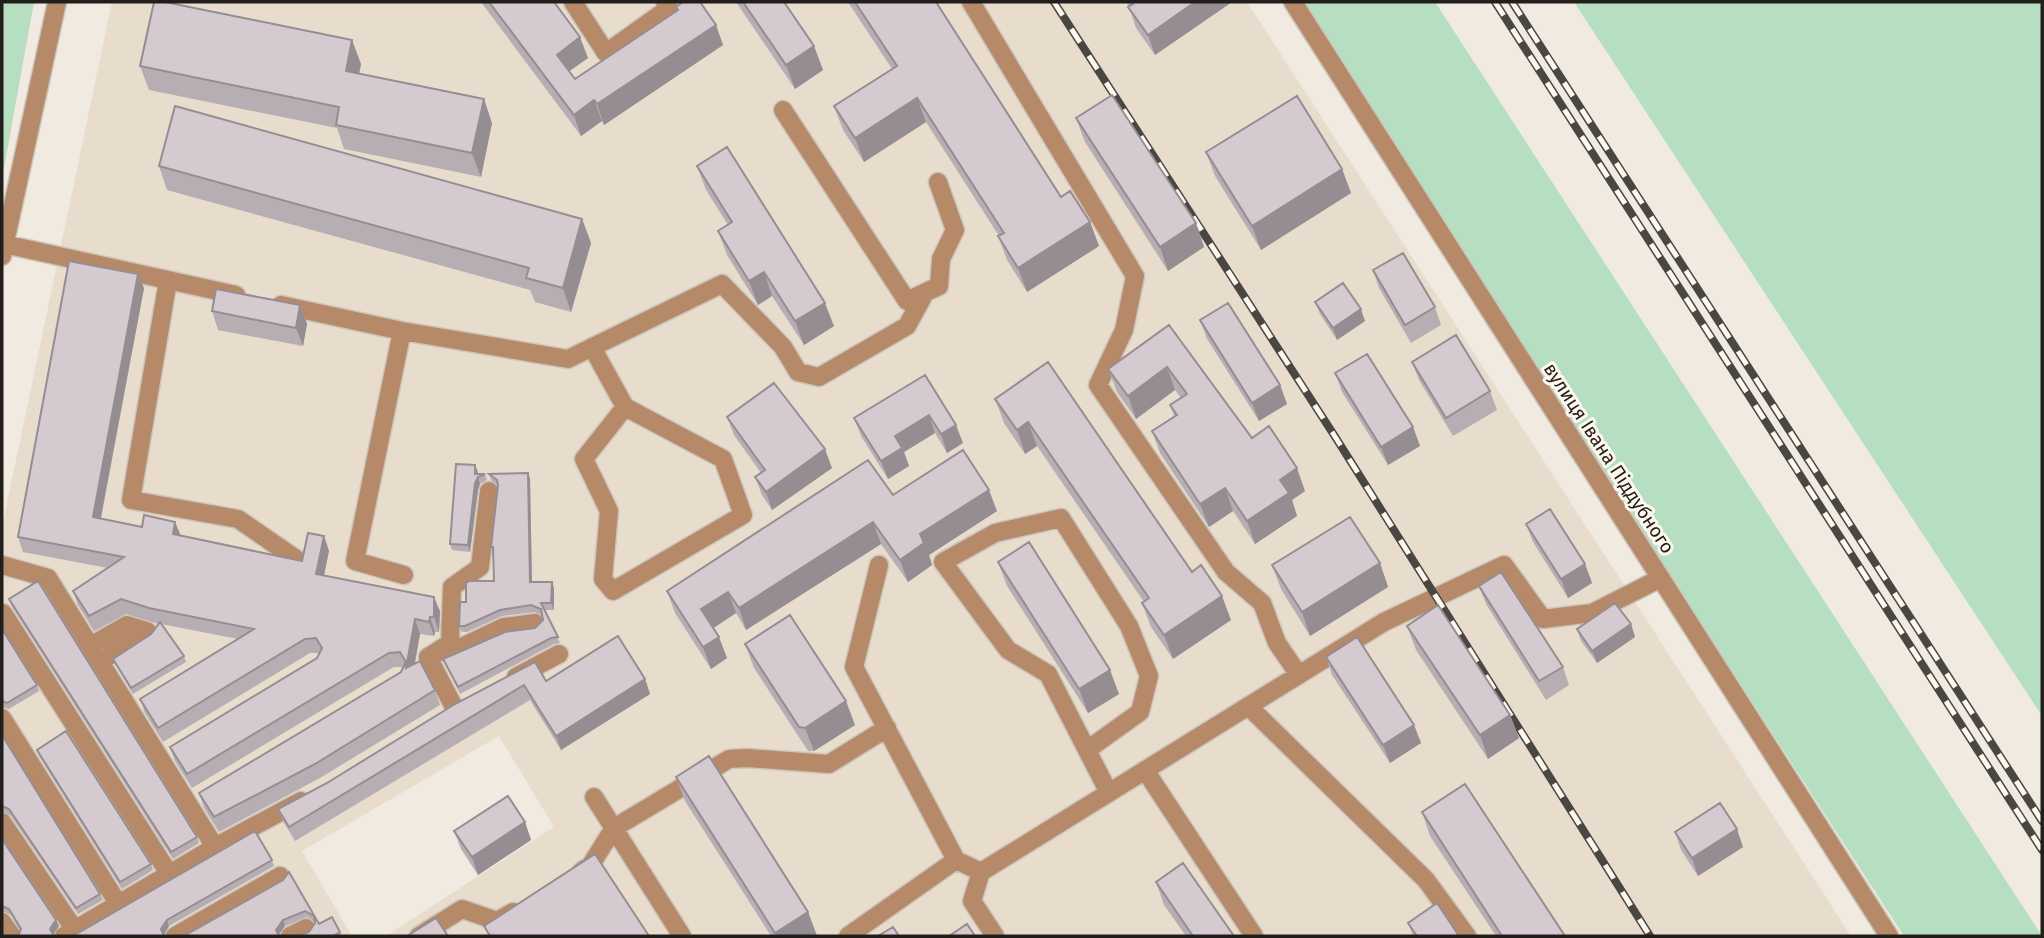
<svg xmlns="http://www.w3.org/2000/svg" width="2044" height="938" viewBox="0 0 2044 938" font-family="'Fira Sans',sans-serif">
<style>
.built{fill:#e8ddcd}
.green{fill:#b5dfc0}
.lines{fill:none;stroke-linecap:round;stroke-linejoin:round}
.minor-casing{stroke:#cbc5bd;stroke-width:21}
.minor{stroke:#b68a69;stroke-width:18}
.rail-casing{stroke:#4a4742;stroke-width:8}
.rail{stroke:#fdf7ed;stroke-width:5;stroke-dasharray:16;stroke-linecap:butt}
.wall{fill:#b7aeb3}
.shaded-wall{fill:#958d92}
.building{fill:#d5cad0;stroke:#958d92;stroke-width:2}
.labels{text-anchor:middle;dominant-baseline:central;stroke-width:6;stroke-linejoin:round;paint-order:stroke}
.street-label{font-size:19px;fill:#211e1b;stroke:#fdf7ed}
</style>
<rect width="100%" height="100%" fill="#f0eae0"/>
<path class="built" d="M112 2H1247L1851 936H386L554 827 499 736 302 851 352 936H2V527Z"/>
<path class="green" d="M2 2H34L2 179Z
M1298 2H1435L2042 936H1904Z
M1574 2H2042V716Z"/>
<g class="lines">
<defs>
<path id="minor" d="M573 2 606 53 669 8 665 2
M971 2 1135 276 1124 330 1098 385 1226 572 1262 603 1277 643 1299 675
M1293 2 1889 936
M783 110 907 301 939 286 941 259 955 230 938 182
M4 244 236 295
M2 256 57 2
M168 280 131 500 238 519 296 559
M281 305 402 331 568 359 722 284 783 347 798 372 819 377 907 326 925 293
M402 331 355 561 404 575
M592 347 625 407 584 459 609 511 603 579 613 591 743 515 723 459 625 407
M2 565 48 578 215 847
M879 565 854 667 956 860 981 872 1384 622 1504 565 1543 619 1592 613 1661 578
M3 613 170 875
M90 646 127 625 147 631 100 662
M439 652 464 646 504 627 535 623
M516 677 559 654
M1248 706 1426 880 1467 936
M455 709 428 657 450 643 452 587 480 567 489 491
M2 718 119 905
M1087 750 1140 712 1149 676 1129 626 1061 518 995 533 943 562 1008 650 1048 674 1109 793
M1145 770 1254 936
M594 797 682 936
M2 822 75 930
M582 871 590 866 614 828 729 759 747 758 829 764 887 728
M981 872 972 901 995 936
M2 922 12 936
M64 936 215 847 301 801
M175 936 280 876
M290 936 306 928
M419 936 462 909 497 921 513 912
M848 936 956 860"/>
</defs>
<use href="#minor" class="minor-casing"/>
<use href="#minor" class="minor"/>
<defs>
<path id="rail" d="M1054 2 1334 435 1650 936
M1495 2 2042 850
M1512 2 2042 821"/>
</defs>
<use href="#rail" class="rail-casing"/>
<use href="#rail" class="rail"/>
</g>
<path class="wall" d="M481 2H554L588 58 569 71 575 79 677 11 676 7 716 25 723 45 604 125 602 121 581 136Z
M736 2H784L814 46 823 70 795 89Z
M848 2H936L1061 197 1090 222 1099 246 1027 292 1007 260 998 236H999L926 122 864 162 843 130 834 106 892 69Z
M1126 2H1232L1155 55 1136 28 1129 7Z
M361 64 359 74 492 123 481 177 344 149 337 128 149 90 140 66Z
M1076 118 1196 223 1204 247 1168 271 1085 142Z
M1206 152 1342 169 1351 193 1261 250 1215 176Z
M159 166 582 219 591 243 571 312 535 302 530 290 167 190Z
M697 166 834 326 804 345 772 296 758 305 727 255 718 231 728 225 706 190Z
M1373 270 1435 307 1441 325 1411 343 1379 288Z
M144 288 101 519 302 561 324 536 329 551 324 576 440 611 439 632H435L434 636 420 634 415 664 435 690 440 705 320 778 219 832 204 808 199 793 401 672 403 667H394L192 788 175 761 170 747 317 658 319 653H310L163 742 145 713 140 699 238 639 161 624 184 656 186 662 133 694 116 665 113 659 151 634 159 624 126 614 94 631 78 605 73 591 108 568 23 552 18 537Z
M1315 302 1365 321 1337 340 1320 314Z
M300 305 307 324 303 346 218 330 212 311Z
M1200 320 1280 385 1287 404 1259 421 1207 339Z
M1169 325 1252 438 1305 491 1292 500 1297 516 1255 544 1233 511 1209 527 1160 453 1152 431 1174 416 1170 405 1181 398 1175 390 1136 419 1117 392 1108 369Z
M1048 362 1192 572 1231 620 1173 659 1151 627 1142 603 1144 602 1037 446 1025 454 1004 423 995 399Z
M1412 362 1490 391 1497 410 1453 436 1419 380Z
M1335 373 1413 427 1420 446 1388 465 1342 392Z
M925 375 963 443 947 453 935 433 904 452 909 466 888 479 861 436 854 418Z
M727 417 832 468 772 510 762 495 755 477 761 473 734 435Z
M475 465 477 474H485L487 480 480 484 478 490 470 552 452 550 450 544Z
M528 473 530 479 532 582H552L554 588V610H544L560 643 554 644 460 694 443 659 535 628 543 620 542 615 534 612 502 616 467 632H462L459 626 466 602 494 581 493 553 491 547 498 485 491 480 489 474Z
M893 495 997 511 929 555 932 565 908 582 881 544 746 630 736 613 713 628 727 658 711 669 675 613 667 591Z
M1526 524 1585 564 1592 583 1568 598 1533 542Z
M998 562 1119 694 1088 713 1007 586Z
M1380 563 1388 587 1310 636 1281 589 1272 565Z
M1479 586 1563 667 1569 685 1546 700 1486 604Z
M9 599 197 837 199 843 173 859 11 605Z
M1631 624 1635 637 1597 663 1581 641 1577 629Z
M1407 626 1510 715 1519 738 1488 759 1416 650Z
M2 629 37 685 39 691 9 709 2 707Z
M745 644 855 725 814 751H808L754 668Z
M1326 657 1414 725 1421 743 1390 763 1332 675Z
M535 662 546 681 645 679 650 694 561 750 530 700 295 841 284 823 278 809 327 783Z
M2 735 100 894 103 900 78 914 11 816 2 811Z
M37 750 151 864 153 870 122 889 39 756Z
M676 777 808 912 817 936H771L685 801Z
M1422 812 1565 936H1496L1430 836Z
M525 822 531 840 478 875 461 849 454 831Z
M1675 832 1743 847 1698 876 1681 850Z
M2 839 56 920 59 926 53 935 20 931 11 915 2 911Z
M272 860 274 866 169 926 164 936H73Z
M283 880 319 924 340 932 342 936H298L309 932 315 923V922L307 917 285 926 184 936Z
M1156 882 1234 936H1186L1164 905Z
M1408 923 1459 936H1413Z"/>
<path class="shaded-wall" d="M1195 2H1232L1155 55 1148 35Z
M716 25 723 45 604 125 597 104Z
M580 37 588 58 564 75 557 55Z
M352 40 361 64 355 95 346 71Z
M814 46 823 70 795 89 786 65Z
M917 98 926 122 864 162 855 138Z
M484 99 492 123 481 177 472 153Z
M594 100 602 121 581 136 574 115Z
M1342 169 1351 193 1261 250 1252 226Z
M582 219 591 243 571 312 563 288Z
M1090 222 1099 246 1027 292 1018 268Z
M1196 223 1204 247 1168 271 1160 247Z
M764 272 772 296 758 305 749 281Z
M138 274 144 288 98 532 93 517Z
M825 303 834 326 804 345 795 321Z
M300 305 307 324 303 346 296 328Z
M1361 309 1365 321 1337 340 1333 328Z
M1167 367 1175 390 1136 419 1128 396Z
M1280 385 1287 404 1259 421 1252 403Z
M929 415 935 433 904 452 909 466 888 479 881 461 895 436Z
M1028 422 1037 446 1025 454 1017 430Z
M956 425 963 443 947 453 941 434Z
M1413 427 1420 446 1388 465 1381 447Z
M825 449 832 468 772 510 766 492Z
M475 465 478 472 477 480 478 477 480 484 478 490 470 552 468 545Z
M1297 468 1305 491 1292 500 1297 516 1255 544 1247 521 1280 480Z
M528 473 530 479 532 588 530 582Z
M1225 488 1233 511 1209 527 1200 504Z
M989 490 997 511 929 555 932 565 908 582 900 560 920 534Z
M175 522 181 536 173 534Z
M873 522 881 544 746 630 739 608Z
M324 536 329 551 321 589 316 574Z
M1380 563 1388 587 1310 636 1302 612Z
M1585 564 1592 583 1568 598 1561 579Z
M552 582 554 588V610L551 603Z
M728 592 736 613 709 631 701 609Z
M1222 596 1231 620 1173 659 1164 635Z
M434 597 440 611 439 632 434 617Z
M430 617 435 632 434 636 429 622Z
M415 619 420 634 411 683 406 668Z
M1631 624 1635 637 1597 663 1592 651Z
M719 637 727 658 711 669 703 647Z
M1110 670 1119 694 1088 713 1079 689Z
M645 679 650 694 561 750 556 736Z
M846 701 855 725 814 751 805 728Z
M1510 715 1519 738 1488 759 1480 735Z
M1414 725 1421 743 1390 763 1383 745Z
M525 822 531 840 478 875 472 857Z
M1737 829 1743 847 1698 876 1692 858Z
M808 912 817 936H777L775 933Z
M56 920 59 926 53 935 50 929Z
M167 920 169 926 163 936 161 929Z
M283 920 285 926 278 936 276 930Z"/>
<path class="building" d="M154 2H165L352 40 346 71 484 99 472 153 336 125 339 107 140 66Z
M489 2H554L580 37 557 55 575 79 678 10 676 7 683 2H700L716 25 597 104 594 100 574 115Z
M743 2H784L814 46 786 65Z
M855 2H936L1061 197 1070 191 1090 222 1018 268 998 236 1004 233 917 98 855 138 834 106 897 66Z
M1131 2H1195L1148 35 1128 7 1133 4Z
M1112 95 1196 223 1160 247 1076 118Z
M1297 96 1342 169 1252 226 1206 152Z
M175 106 582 219 563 288 526 278 529 268 159 166Z
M727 147 825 303 795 321 764 272 749 281 718 231 732 222 697 166Z
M1403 253 1435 307 1405 325 1373 270Z
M69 261 138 274 93 517 142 527 144 515 175 522 173 534 302 561 308 533 324 536 316 574 434 597V617H430L429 622 415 619 406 668 420 661 435 690 315 764 214 817 199 793 401 672 406 662 400 652 389 653 187 774 170 747 317 658 322 648 316 638 305 639 158 728 140 699 254 629 149 608 121 599 89 616 73 591 124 557 18 537Z
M1343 283 1361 309 1333 328 1315 302Z
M216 289 300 305 296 328 212 311Z
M1228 303 1280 385 1252 403 1200 320Z
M1169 325 1252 438 1269 426 1297 468 1280 480 1289 493 1247 521 1225 488 1200 504 1152 431 1177 415 1170 405 1187 394 1167 367 1128 396 1108 369Z
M1456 335 1490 391 1446 418 1412 362Z
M1367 354 1413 427 1381 447 1335 373Z
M1048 362 1192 572 1201 565 1222 596 1164 635 1142 603 1149 598 1028 422 1017 430 995 399Z
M925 375 956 425 941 434 929 415 895 436 902 448 881 461 854 418Z
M774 383 825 449 766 492 755 477 765 470 727 417Z
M963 450 989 490 920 534 924 543 900 560 873 522 739 608 728 592 701 609 719 637 703 647 667 591 868 460 893 495Z
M456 464 475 465V474H485L478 477 475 483 468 545 450 544Z
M528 473 530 582H552L551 603H541L558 637 551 638 458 687 443 659 505 632 535 628 543 620 541 609 531 605 500 610 465 626H459L460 602H466V583L469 581H494L493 547H491L498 485 497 480 489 474Z
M1550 509 1585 564 1561 579 1526 524Z
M1350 517 1380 563 1302 612 1272 565Z
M1029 542 1110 670 1079 689 998 562Z
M1501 572 1563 667 1539 681 1479 586Z
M38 581 197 837 171 852 9 599Z
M1615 603 1631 624 1592 651 1577 629Z
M1438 605 1510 715 1480 735 1407 626Z
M790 615 846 701 805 728 799 727 745 644Z
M160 622 184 656 131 688 113 659 151 634Z
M2 629 37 685 7 703 2 701Z
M618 636 645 679 556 736 524 685 289 827 278 809 327 783 455 704 535 662 546 681Z
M1357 637 1414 725 1383 745 1326 657Z
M66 731 151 864 120 882 37 750Z
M2 735 100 894 76 908 9 809 2 806Z
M709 756 808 912 775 933 676 777Z
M1465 784 1565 936H1502L1422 812Z
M508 796 525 822 472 857 454 831Z
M1720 803 1737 829 1692 858 1675 832Z
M255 831 272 860 167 920 161 929 164 936H73Z
M2 839 56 920 50 929 54 936H18L21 929 9 909 2 906Z
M595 854 649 936H490L484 926Z
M1183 863 1234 936H1193L1156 882Z
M289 872 319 924 332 917 340 932 333 936H298L309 932 315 923 314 916 305 911 283 920 276 930 279 936H184L283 880Z
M1437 903 1459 936H1417L1408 923Z
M436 918 448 936H407Z
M967 924 975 936H949Z
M893 927 899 936H878Z"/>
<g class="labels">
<g class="street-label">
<text transform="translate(1609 458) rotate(57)">вулиця Івана Піддубного</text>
</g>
</g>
<rect width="2044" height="938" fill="none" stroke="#211e1b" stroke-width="7"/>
</svg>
